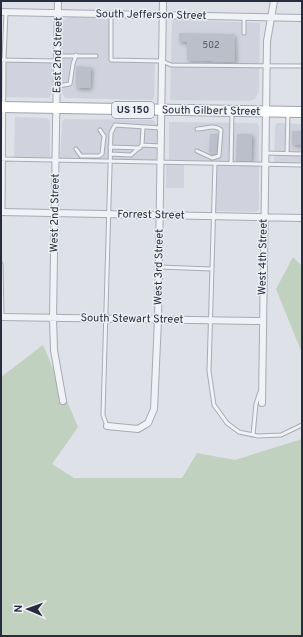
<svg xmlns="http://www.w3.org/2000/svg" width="303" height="637" viewBox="0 0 303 637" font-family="Overpass,sans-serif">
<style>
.built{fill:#d0d3dd}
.green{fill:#c1d1bf}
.building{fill:#bbbfca;filter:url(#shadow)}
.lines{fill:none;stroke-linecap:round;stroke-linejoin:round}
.lane-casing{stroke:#a7abb5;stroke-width:5}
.street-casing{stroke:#a7abb5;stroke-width:8}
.primary-casing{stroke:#9da3b3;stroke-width:12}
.lane{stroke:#f1f2f6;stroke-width:3}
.street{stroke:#f1f2f6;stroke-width:6}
.primary{stroke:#fff;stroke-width:10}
.labels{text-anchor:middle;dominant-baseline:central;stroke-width:3;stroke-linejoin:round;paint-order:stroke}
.number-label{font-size:9px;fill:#4c5261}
.shield{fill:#edf0f5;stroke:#626875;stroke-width:1}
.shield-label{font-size:10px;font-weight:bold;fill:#272d3e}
.street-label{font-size:11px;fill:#272d3e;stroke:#edf0f5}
</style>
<defs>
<filter id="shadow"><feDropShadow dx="2" dy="2" stdDeviation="2" flood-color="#0004"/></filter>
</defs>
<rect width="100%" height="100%" fill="#dee1e8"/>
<path class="built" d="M70 17 111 19V60L155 61 154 98 152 100 65 98 62 93V21Z
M172 20 260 23 259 91 255 99 249 101 170 100Z
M1 60 53 61 52 94 49 98 1 97Z
M15 117 48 118 50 122V159H14Z
M64 119 153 120 157 125 156 162 60 160 62 122Z
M169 122 257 123 259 127V209L256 212 213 211 215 164 184 163V188H166V163H169Z
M277 123 302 124V165H274L275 127Z"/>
<path class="green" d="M293 257 302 266V353L276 289Z
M43 345 78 427 52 464 74 478H182L197 453 235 460 302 439V636H1V377Z"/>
<path class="building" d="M179 33 234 34 235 62 187 60V42H179Z
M76 66 91 67 90 88H76Z
M292 131H302V145H292Z
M210 134H218L216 154 209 153Z
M237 134H252L251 161H236Z"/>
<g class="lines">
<defs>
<path id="lane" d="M111 14V60L162 61 171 65 302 66
M244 33V17
M58 56H96
M1 60 57 61
M57 86 70 84 73 64 76 55
M143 128 142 145 161 146
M110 147 140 148
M76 149 81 156H99L102 154 104 136 100 130
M197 151 212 158 219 156 221 130C214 124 206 129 197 129
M266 153 302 154
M287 153 288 113
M110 154 131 155 142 145
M1 159 302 165
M231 163 232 113
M215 164 209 371 214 405 227 423 239 432 258 436 281 435 302 425
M3 212 4 60 6 12
M1 264 2 317
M159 267 211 269
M107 426 103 415 111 133 115 125 161 128
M253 435 256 404 260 392"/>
<path id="street" d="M58 1 53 318 54 350 63 401
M1 12 302 18
M1 212 302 218
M1 317 262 321
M262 403 267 41 274 1
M107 426 138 429 148 423 154 409 158 320 163 1"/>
<path id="primary" d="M1 107 302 112"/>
</defs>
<use href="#lane" class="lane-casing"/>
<use href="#street" class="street-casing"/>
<use href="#primary" class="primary-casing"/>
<use href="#lane" class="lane"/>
<use href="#street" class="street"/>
<use href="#primary" class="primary"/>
</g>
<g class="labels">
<g class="number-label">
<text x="211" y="45">502</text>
</g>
<rect class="shield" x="112" y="102" width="42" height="16" rx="3"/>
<g class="shield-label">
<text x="133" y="110">US 150</text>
</g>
<g class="street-label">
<text transform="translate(151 15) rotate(1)">South Jefferson Street</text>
<text transform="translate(58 55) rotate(-89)">East 2nd Street</text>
<text transform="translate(211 111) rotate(1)">South Gilbert Street</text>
<text transform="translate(55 213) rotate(-89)">West 2nd Street</text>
<text transform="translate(151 215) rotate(1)">Forrest Street</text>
<text transform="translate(263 257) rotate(-89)">West 4th Street</text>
<text transform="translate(159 267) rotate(-89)">West 3rd Street</text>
<text transform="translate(132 319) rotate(1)">South Stewart Street</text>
</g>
</g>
<rect width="303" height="637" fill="none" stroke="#272d3e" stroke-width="4"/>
<g transform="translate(28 609) rotate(272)" stroke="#edf0f5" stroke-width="3" paint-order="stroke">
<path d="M0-3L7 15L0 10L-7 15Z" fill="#272d3e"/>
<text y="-6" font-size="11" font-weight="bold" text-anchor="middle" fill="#272d3e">N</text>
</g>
</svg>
